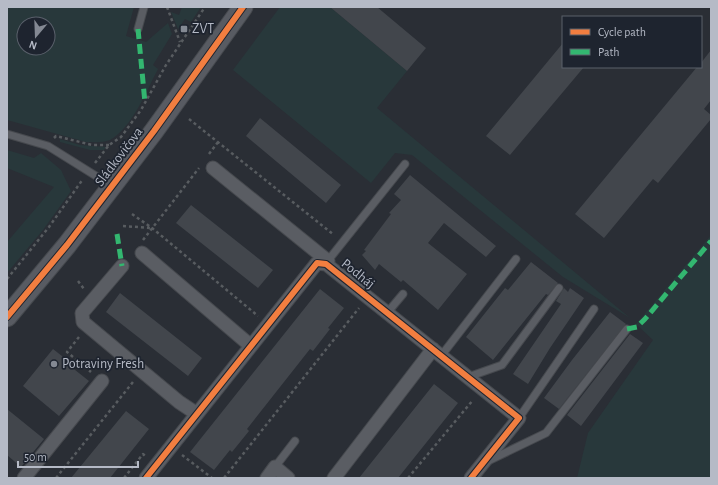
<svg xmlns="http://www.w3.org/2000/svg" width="718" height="485" viewBox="0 0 718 485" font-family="'Alegreya Sans',sans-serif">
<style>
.green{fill:#28383b;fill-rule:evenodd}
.building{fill:#42464c}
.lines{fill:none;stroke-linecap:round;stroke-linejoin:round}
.service-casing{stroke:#46494e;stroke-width:9}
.minor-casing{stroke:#46494e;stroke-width:15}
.secondary-casing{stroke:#46494e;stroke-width:21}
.path{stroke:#585c60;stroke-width:2.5;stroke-dasharray:3 3;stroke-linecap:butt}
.service{stroke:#5a5d63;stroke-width:7}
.minor{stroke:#5a5d63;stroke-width:13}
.secondary{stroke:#585b62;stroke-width:19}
.quiet{stroke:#33b770;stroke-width:5;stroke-dasharray:10 5;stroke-linecap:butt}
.cycleway-casing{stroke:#1e242f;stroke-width:8}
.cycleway{stroke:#f27e40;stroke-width:6}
.poi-dot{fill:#848993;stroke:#1e242f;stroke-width:1.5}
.labels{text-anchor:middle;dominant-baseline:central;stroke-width:3.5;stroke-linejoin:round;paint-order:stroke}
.poi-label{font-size:14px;fill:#b5bac6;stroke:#1e242f;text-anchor:start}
.street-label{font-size:14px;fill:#b5bac6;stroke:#1e242f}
</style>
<rect width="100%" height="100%" fill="#2a2e35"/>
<path class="green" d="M7 7H134L126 36 146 42 168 23 172 34 153 65 158 69C147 90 132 128 110 140 103 143 94 142 86 142L7 120ZM24 24H48V48H24Z
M182 7H201L191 22 185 19 178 29 171 12 179 15Z
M280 7H330L407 71 377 108 630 318 563 277 412 155 395 153 371 183 233 70Z
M60 139 80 145 106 147 104 150H90L60 142Z
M7 150 34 158 41 153 61 170 71 191 43 230 7 273V242L54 187 7 168Z
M711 235V478H577L588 433 653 340 636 324Z"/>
<path class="building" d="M330 7H377L426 48 407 71Z
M563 43V67H584L510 155 486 136Z
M711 50V100L704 109 711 115V119L658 183 653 179 604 238 575 214 697 67H701V63Z
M260 118 341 185 326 203 246 136Z
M410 175 496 246 486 257 444 223 428 243 467 274 438 310 403 280 401 282 379 264 375 270 362 255 366 251 364 250 391 214 389 213 401 200 394 194Z
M191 205 273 270 258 288 176 223Z
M531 262 558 283 548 295 546 294 493 360 466 337 505 288 508 290Z
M564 288 568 292 570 288 584 298 550 348 528 384 513 374 561 304 556 301Z
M320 289 344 308 328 328 330 329 313 351 310 349 247 429 249 431 232 452 230 450 214 470 190 452Z
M120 293 202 358 188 376 106 312Z
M610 312 626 324 559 409 544 398 572 360Z
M630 334 643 343 581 426 567 415Z
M53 349 67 360 65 362 89 381 59 416 23 386Z
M434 384 458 403 398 478H359Z
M7 409 44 439 21 467 7 455Z
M126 411 149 429 110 478H71Z"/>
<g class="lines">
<defs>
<path id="service" d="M138 29 144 7
M7 134 48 146 112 186
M326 263 405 164
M387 313 403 294
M441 356 516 259
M468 377 502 365 559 288
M519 418 594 309
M488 461 546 433 627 329
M275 467 295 441"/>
<path id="minor" d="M213 168 328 261
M142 253 251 346
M122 266 82 313 83 322 179 402 197 414
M24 478 102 381
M146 478 317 263 326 264 519 418 471 478
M267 478 275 467 288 478
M334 478 433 349"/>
<path id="secondary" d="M7 317 67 245 154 131 243 7"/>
</defs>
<use href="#service" class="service-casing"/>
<use href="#minor" class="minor-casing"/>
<use href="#secondary" class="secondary-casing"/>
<path class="path" d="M167 7 180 42
M189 119 334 235
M54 138 56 136 92 145H109
M209 154 218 142
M95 163 109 145 121 137 141 110 166 65 205 7
M132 214 152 228 258 316
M123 226 151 228
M143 240 199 168
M7 279 49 227 83 179
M78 281 84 289
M79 337 67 352 91 372
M182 455 212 478
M56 478 133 382
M124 478 143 454 146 457
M224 478 359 308
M408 478 473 400"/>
<use href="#service" class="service"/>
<use href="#minor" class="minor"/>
<use href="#secondary" class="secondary"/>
<path class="quiet" d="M138 29 145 103
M117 234 122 266
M627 329 637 327 645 319 711 241"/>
<defs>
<path id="cycleway" d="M7 317 67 245 154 131 243 7
M146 478 317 263 326 264 519 418 471 478"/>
</defs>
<use href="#cycleway" class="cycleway-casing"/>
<use href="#cycleway" class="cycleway"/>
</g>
<g class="poi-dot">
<rect x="180" y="25" width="8" height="8" rx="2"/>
<circle cx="54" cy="364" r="4"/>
</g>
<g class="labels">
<g class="poi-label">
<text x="192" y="29">ZVT</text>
<text x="62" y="364">Potraviny Fresh</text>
</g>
<g class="street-label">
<text transform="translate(119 157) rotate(-53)">Sládkovičova</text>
<text transform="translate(358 274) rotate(39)">Podháj</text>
</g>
</g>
<rect width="718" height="485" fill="none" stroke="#b5bac6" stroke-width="16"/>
<rect x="562" y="16" width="140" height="52" fill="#1e242f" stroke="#5a606b"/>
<rect x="570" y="29" width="20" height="6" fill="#f27e40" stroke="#5a606b"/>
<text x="598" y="36" font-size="12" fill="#b5bac6">Cycle path</text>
<rect x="570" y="49" width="20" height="6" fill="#33b770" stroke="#5a606b"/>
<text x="598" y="56" font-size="12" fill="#b5bac6">Path</text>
<g transform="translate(36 36) rotate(199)"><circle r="19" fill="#1e242f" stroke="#5a606b"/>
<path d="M0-3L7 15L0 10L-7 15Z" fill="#848993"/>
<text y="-6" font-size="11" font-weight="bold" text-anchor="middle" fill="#b5bac6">N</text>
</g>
<path d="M18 461v6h120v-6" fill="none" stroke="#b5bac6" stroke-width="2"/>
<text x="24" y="461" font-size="12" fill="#b5bac6" stroke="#1e242f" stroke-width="3" paint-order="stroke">50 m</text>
</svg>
